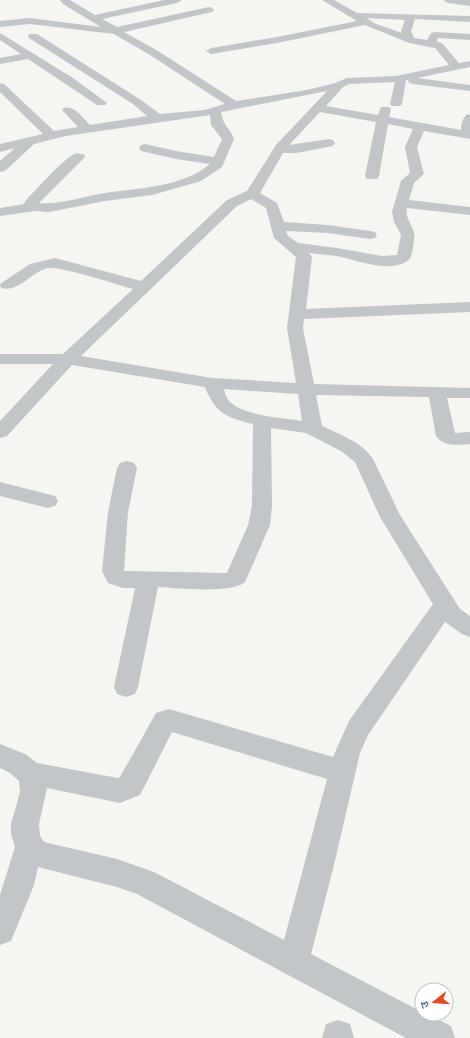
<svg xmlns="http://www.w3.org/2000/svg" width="470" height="1038" viewBox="0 0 470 1038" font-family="'PT Sans Narrow','Noto Sans Devanagari',sans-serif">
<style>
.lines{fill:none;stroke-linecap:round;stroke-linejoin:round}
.minor{fill:#c2c6c9;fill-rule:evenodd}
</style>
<rect width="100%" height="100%" fill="#f5f5f1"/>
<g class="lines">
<path class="minor" d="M60 0H70L95 15 164 0H182L177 3 102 19 117 27 209 7 212 8 214 10 212 12 124 32 158 51 236 101 307 90 335 83 347 78 396 76 449 65 435 48 409 43 365 25 277 43 211 54 206 51 211 48 277 37 357 21 322 0H334L357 13 470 16V22L415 19 411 31 414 38 427 40 431 33 435 32 470 34V40L438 38 437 42 442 43 459 63 470 61V67L417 78 470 85V91L413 84 409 83 408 80H406L402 104 400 106H392L390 104 395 82 349 84 343 87 326 106 378 115 381 107H389L391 109 389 117 461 130C461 124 462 120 466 115L470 114V139L424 131 417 147 424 174 414 183 409 200 470 207V215L407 208C404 220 417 228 414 239 413 247 413 258 406 262 387 273 357 260 337 256 328 255 318 254 309 253L312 257 306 309 470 302V312L304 319 303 328 314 384 470 388V398H447L455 433 470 432V444C458 445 444 447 436 436L429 397 316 395 322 426C339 434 362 442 373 459L400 515 460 609 470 616V637L462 634 445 622 368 735 360 753 333 869 311 954 422 1012V1014H427L451 1026 455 1038H406L137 894 117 887 38 867 34 885 11 941 0 945V895L15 847 11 834V824L20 792 19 781 10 773 0 768V744L25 754 37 763 118 778 120 777 156 713 169 709 333 757 349 721 433 604 380 517 355 462 341 451 306 433 271 428 272 506 270 525 245 582C233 594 177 588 158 587L138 687 135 694 126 697 117 694 114 687 135 588H123L108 583 102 571 108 512 117 468 120 463 127 461 134 463 137 468 128 512 124 571 227 573 248 525 252 506 253 424C227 418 215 413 205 387L72 365 7 436 0 438V421L53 364H0V354H63L133 289C117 285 61 266 48 268 32 271 19 293 1 288L0 284 30 264 55 258 141 281 227 200 247 191 276 145 327 91 221 112C224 128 229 126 234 139L222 167 201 181 152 195 105 201 49 212 35 211 0 216V208L24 204 26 200C38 188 60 162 74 154 77 153 80 154 84 154L85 157 39 203C61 205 84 196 105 193 139 188 183 187 210 164L176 159 141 151 139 148 141 145 145 144 176 151 214 157 222 139 211 125 210 115 66 136 34 144 5 171 0 172V161L15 148 0 152V144L43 134 0 92V83L4 84 54 131 78 127 62 110 64 108C74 105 83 118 90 125L147 116 133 104 29 38 28 36 29 34H37L141 100 160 114 204 110 225 104 150 55 114 34 30 24 0 27V21L30 18 101 27 63 4ZM366 18 405 20 401 31 402 33 376 24ZM320 112 376 122 365 176 367 179H377L379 176 388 124 413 129 405 147 410 173 401 181 392 212 394 222 401 235 397 255 382 256 337 248 298 243 288 236 286 231 328 233 370 239 375 238 377 235 375 232 370 231 328 225 284 222 277 203 260 193 283 153H296L333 146 335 143 333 140 329 139 289 145ZM251 199 266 208 274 238 296 257 287 328 296 383 212 378 81 356 237 206ZM224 389 298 394 302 421C282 418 244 416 229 401 226 398 225 393 224 389ZM172 732 327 779 284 940 154 872 117 859 44 842 40 836 39 824 47 788 120 803 140 795Z
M443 0H470V6L448 3Z
M0 33 73 78 107 103 105 105H97L28 59 0 64V58L21 54 0 40Z
M0 482 55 496 58 501 55 506 48 508 0 496Z
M338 1020 350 1024 354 1038H322L326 1024Z"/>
</g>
<g transform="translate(434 1002) rotate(253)"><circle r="19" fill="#ffffff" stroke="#c1c8cd"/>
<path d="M0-3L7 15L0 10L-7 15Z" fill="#e14b25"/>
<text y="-6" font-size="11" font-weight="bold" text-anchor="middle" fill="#647582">उ</text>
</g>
</svg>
